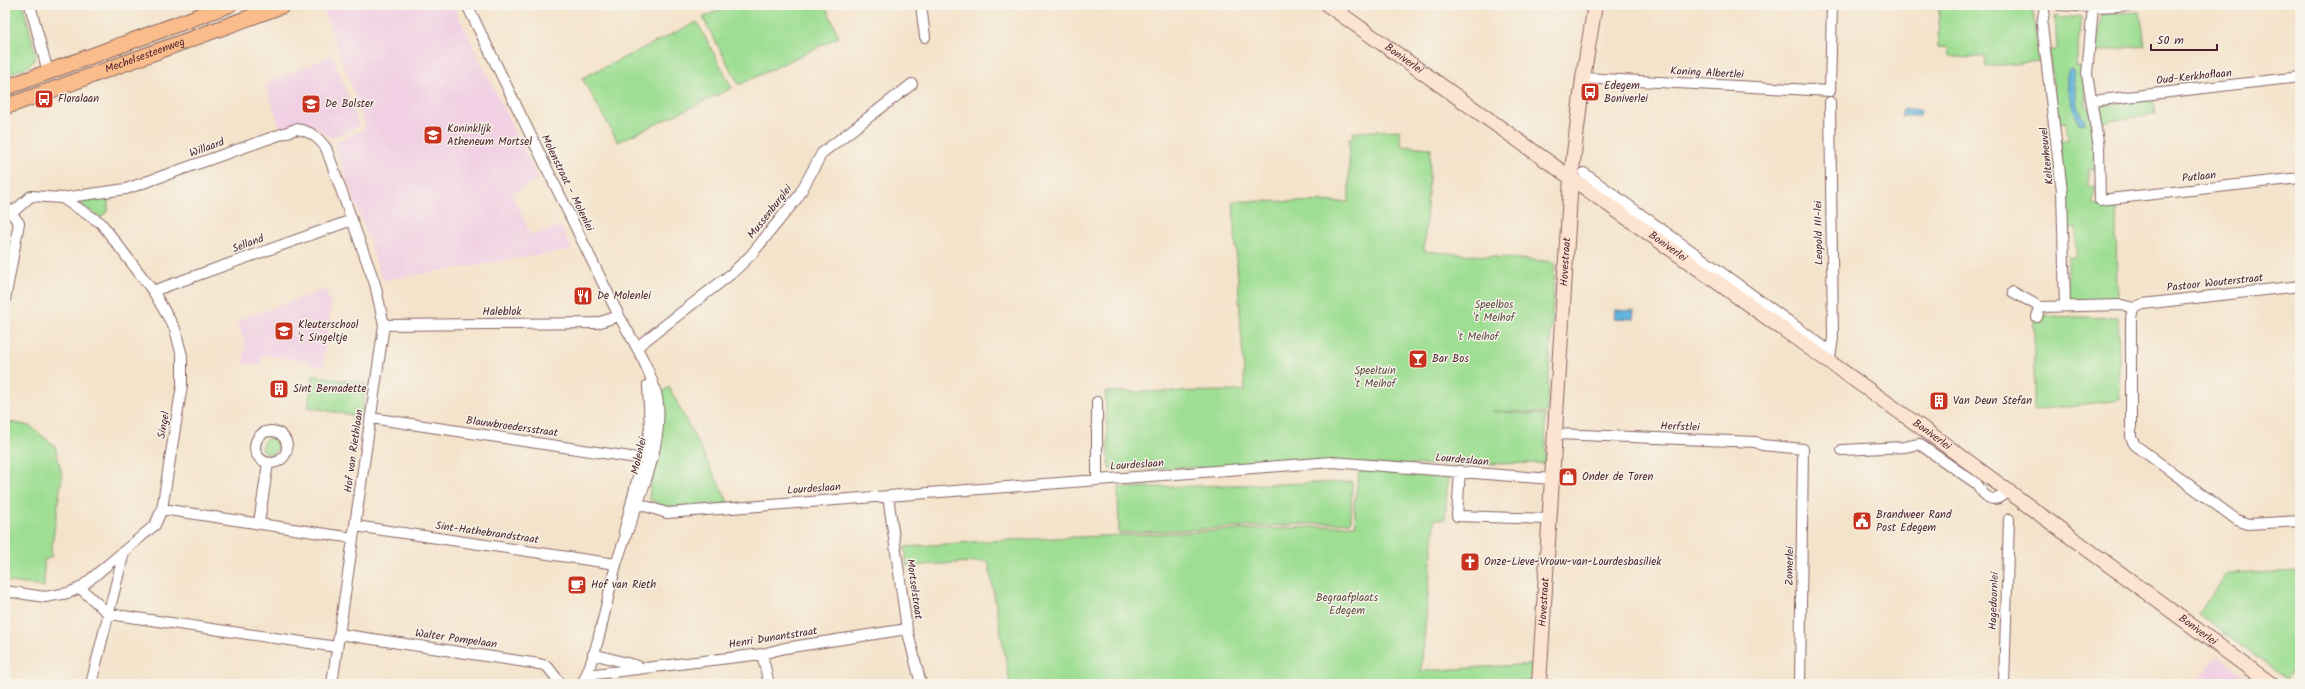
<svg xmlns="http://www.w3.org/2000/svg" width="2305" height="689" viewBox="0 0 2305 689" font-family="Kalam,sans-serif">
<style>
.built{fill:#f1d0e3}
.green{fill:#9ede93;stroke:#747e5f}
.water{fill:#61b5dd;stroke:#566a84}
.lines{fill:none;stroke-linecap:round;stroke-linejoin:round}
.street-casing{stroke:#866463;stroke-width:12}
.secondary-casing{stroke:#866463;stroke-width:16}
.primary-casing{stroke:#866463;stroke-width:17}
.street{stroke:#fff;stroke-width:10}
.secondary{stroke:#fde4d0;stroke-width:14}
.primary{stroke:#f9bc8a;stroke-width:15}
.labels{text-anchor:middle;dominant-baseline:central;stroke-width:3;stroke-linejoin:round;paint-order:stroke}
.street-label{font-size:11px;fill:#4a1f2b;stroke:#f7f3e8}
.poi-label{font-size:11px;fill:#4a1f2b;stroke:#f7f3e8;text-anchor:start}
.park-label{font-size:11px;fill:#5f4f45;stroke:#f7f3e8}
</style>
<rect width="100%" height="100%" fill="#f7f3e8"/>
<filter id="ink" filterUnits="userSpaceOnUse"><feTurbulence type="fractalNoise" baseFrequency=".025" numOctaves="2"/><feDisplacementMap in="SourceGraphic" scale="8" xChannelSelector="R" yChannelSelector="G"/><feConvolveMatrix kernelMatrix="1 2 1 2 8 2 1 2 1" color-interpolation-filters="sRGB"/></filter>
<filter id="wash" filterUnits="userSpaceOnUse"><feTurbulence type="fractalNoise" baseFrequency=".012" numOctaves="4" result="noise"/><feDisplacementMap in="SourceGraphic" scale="16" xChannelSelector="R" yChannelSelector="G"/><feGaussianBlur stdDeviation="0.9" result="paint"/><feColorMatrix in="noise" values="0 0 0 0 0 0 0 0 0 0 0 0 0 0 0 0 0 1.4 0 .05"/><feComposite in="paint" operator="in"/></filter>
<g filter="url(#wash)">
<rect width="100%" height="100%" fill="#f4e3cb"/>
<path class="built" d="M322 5H453L538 179 512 193 531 236 561 226 571 250 383 280 334 142 366 128Z
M333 55 359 126 331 138 316 127 295 124 281 129 265 84Z
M325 289 331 307 323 367 311 364V362L263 355 260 366 243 363 246 346 237 321Z
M2217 656 2256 684H2195Z"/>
<path class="green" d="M5 5H23L36 54C35 68 16 71 5 75Z
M729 5H825L839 37 739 85 703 18Z
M1939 5H2006L2033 10 2039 61 1986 67 1985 56 1949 57 1948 47 1938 48Z
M2140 12 2145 45 2097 52 2101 14Z
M2055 16 2061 18 2081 16 2076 67 2085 68 2086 105 2090 108 2096 168H2088V186H2096L2093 204 2095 206 2116 204 2117 300 2072 301 2068 295V257H2076V228H2067L2060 141 2068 140 2066 122 2058 123 2049 51 2057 49Z
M697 22 732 88 618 142 582 78Z
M2153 99 2156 114 2103 122 2100 105Z
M1399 130 1402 146 1431 148 1424 251 1555 262 1547 413 1493 411 1545 415 1546 463 1109 469 1105 392 1245 391 1233 201 1349 202V138H1353V132Z
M108 197V210L101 218 80 204 81 200Z
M2040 316 2118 318 2120 400 2034 410V318Z
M313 375 366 384 361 417 308 407Z
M669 387 729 504 666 507 649 499 659 395Z
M5 421 30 426 55 446 62 476 51 553 52 556 44 561V587L5 581Z
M262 446a8 8 0 1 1 16 0a8 8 0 1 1-16 0Z
M1359 471 1448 475 1445 519H1435L1421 671 1535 664 1534 681 1476 684H1010L988 561 907 566 905 547 985 541 1356 525 1354 505Z
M1352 482 1351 522 1119 533 1118 488Z
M2300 571V661L2286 679 2198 614 2227 574Z"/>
<path class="water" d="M2071 69 2073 70 2077 105 2085 120 2083 124 2079 123C2075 113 2059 76 2071 69Z
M1902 109H1921L1920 116H1902Z
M1615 310 1634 311 1633 319 1614 318Z"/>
</g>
<g filter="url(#ink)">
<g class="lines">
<defs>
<path id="street" d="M30 5 48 72
M467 5 619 316C633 340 655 377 658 404 663 456 630 516 616 565 605 604 600 648 582 684
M921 5 925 37
M2045 5 2042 25 2062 191 2065 306
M2059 5 2093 7 2141 5
M2093 7 2087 74 2099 148 2100 200 2300 178
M1583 78 1830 91 1832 5
M2092 101 2300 77
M1830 102 1833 338 1830 358
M1584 173 1831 352
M62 198 126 189 296 129C310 131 317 136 326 148L375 284 384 325 332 684
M5 205 19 223 5 300
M153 291 352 220
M2013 292 2040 307 2037 317
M2040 307 2122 305 2133 308
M2133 308 2131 318V438L2135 445 2237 520 2248 524 2300 521
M2133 308 2143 304 2300 286
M384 325 597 323 619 316
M637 347 731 274 751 255 798 197 822 153 912 84
M1097 402V480
M371 418 650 460
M255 447a16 16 0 1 1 32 0a16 16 0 1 1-32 0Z
M1556 434 1756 442 1762 445 1803 449 1800 684
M1919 444 1977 484C1985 499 1995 505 2007 491
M1842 450 1904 447 1919 444
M1460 471 1457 516 1549 519
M888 496 907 629 921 684
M639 504 667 513 1332 462 1552 479
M162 509 353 538
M259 523 268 463
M355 526 616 564
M624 532 650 429 648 385
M80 588 109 614 337 647
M5 591 45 597 68 593 80 588 155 525 162 509 182 385V356L175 329 153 291 101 223 62 198 31 196 12 213
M339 634 539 664 547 666 561 684
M593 654 638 666
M762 654 769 684
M587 675 762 654 785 648 907 629
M91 684 124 552
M2004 684 2009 519"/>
<g id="secondary">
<path id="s1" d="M1328 5 1925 430 2271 684"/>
<path id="s2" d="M1539 684 1571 179 1583 78 1595 5"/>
</g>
<g id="primary">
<path d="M5 88 229 5"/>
<path id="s3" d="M5 107 284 5"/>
</g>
</defs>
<use href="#street" class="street-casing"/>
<use href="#secondary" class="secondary-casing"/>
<use href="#primary" class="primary-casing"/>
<use href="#street" class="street"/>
<use href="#secondary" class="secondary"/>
<use href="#primary" class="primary"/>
</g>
</g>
<defs>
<symbol id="bus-square" viewBox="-11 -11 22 22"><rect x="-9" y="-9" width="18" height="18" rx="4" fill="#c8321e" stroke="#f7f3e8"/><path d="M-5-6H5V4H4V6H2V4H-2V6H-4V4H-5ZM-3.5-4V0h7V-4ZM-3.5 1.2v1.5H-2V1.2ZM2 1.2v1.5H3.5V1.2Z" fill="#fff"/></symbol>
<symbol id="school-square" viewBox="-11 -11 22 22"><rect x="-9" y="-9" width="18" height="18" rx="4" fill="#c8321e" stroke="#f7f3e8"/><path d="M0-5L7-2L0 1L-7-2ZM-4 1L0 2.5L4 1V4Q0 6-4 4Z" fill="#fff"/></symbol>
<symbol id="restaurant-square" viewBox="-11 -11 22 22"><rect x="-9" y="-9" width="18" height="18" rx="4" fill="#c8321e" stroke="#f7f3e8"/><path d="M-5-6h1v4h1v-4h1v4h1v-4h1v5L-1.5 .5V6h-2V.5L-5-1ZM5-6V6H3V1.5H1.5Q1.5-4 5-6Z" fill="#fff"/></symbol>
<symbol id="bar-square" viewBox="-11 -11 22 22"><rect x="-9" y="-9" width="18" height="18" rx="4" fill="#c8321e" stroke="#f7f3e8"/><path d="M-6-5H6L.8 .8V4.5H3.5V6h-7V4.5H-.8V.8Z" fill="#fff"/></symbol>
<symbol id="building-square" viewBox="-11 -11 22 22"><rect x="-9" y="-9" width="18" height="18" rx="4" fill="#c8321e" stroke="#f7f3e8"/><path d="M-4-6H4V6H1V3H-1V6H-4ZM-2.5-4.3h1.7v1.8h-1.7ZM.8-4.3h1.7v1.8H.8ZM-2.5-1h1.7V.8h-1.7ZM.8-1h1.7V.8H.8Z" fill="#fff"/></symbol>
<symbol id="shop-square" viewBox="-11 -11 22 22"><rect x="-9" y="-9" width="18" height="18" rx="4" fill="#c8321e" stroke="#f7f3e8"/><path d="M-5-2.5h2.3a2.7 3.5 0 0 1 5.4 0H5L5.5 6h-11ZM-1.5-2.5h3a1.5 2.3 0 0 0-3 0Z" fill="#fff"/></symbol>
<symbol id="civic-square" viewBox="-11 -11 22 22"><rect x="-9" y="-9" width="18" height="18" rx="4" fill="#c8321e" stroke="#f7f3e8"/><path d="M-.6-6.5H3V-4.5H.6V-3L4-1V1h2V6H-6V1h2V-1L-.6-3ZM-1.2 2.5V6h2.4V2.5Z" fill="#fff"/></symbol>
<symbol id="church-square" viewBox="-11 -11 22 22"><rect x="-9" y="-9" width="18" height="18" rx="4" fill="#c8321e" stroke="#f7f3e8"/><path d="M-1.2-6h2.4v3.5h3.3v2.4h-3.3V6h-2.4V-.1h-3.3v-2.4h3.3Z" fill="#fff"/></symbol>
<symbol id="cafe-square" viewBox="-11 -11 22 22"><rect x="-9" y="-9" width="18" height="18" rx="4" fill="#c8321e" stroke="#f7f3e8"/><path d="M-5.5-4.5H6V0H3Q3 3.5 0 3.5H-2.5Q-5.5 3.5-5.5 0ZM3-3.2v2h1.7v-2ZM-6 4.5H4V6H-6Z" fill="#fff"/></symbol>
</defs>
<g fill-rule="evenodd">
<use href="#bus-square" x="1579" y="81" width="22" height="22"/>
<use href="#bus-square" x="33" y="88" width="22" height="22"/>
<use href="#school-square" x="300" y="93" width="22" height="22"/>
<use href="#school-square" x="422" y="124" width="22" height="22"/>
<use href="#restaurant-square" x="572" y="285" width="22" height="22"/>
<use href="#school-square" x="273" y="320" width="22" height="22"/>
<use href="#bar-square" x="1407" y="348" width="22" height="22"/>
<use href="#building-square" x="268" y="378" width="22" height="22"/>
<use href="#building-square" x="1928" y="390" width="22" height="22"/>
<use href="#shop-square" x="1557" y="466" width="22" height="22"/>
<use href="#civic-square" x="1851" y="510" width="22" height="22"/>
<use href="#church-square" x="1459" y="551" width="22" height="22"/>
<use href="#cafe-square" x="566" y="574" width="22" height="22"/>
</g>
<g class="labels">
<g class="street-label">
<text stroke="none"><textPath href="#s3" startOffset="149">Mechelsesteenweg</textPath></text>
<text stroke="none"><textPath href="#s1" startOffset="93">Boniverlei</textPath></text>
<text transform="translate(1707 73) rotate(3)">Koning Albertlei</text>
<text transform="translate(2194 77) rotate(-6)">Oud-Kerkhoflaan</text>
<text transform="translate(207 148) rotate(-20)">Willaard</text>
<text transform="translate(2047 156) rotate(-96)">Keltenheuvel</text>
<text transform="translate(2199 177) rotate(-6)">Putlaan</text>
<text transform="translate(567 183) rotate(64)">Molenstraat - Molenlei</text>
<text transform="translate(770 212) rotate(-52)">Mussenburglei</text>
<text transform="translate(1819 233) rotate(-91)">Leopold III-lei</text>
<text transform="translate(248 244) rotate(-20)">Selland</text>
<text stroke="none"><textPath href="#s1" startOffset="417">Boniverlei</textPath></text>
<text stroke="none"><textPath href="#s2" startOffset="423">Hovestraat</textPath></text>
<text transform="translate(2215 283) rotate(-6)">Pastoor Wouterstraat</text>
<text x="502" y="312">Haleblok</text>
<text transform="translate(164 425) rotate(-80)">Singel</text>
<text transform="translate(512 427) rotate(8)">Blauwbroedersstraat</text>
<text transform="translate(1680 427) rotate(2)">Herfstlei</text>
<text stroke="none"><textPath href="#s1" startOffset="741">Boniverlei</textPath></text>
<text transform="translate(354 451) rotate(-82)">Hof van Riethlaan</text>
<text transform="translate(639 456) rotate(-77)">Molenlei</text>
<text transform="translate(1462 460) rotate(5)">Lourdeslaan</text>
<text transform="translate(1137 465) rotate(-4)">Lourdeslaan</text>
<text transform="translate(814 489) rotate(-4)">Lourdeslaan</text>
<text transform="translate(487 533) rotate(8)">Sint-Hathebrandstraat</text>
<text transform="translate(1790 566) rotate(-89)">Zomerlei</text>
<text transform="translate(914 589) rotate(82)">Mortselstraat</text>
<text transform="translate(1994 601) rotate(-88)">Hagedoornlei</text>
<text stroke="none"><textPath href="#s2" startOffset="82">Hovestraat</textPath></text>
<text stroke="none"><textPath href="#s1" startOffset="1071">Boniverlei</textPath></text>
<text transform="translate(773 638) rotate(-9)">Henri Dunantstraat</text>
<text transform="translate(456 639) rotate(8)">Walter Pompelaan</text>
</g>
<g class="poi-label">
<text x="1604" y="86">Edegem<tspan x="1604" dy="13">Boniverlei</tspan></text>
<text x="58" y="99">Floralaan</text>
<text x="325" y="104">De Bolster</text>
<text x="447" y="129">Koninklijk<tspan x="447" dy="13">Atheneum Mortsel</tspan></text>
<text x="597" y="296">De Molenlei</text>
<text x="298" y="325">Kleuterschool<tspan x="298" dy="13">'t Singeltje</tspan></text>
<text x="1432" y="359">Bar Bos</text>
<text x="293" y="389">Sint Bernadette</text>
<text x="1953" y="401">Van Deun Stefan</text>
<text x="1582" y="477">Onder de Toren</text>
<text x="1876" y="515">Brandweer Rand<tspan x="1876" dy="13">Post Edegem</tspan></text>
<text x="1484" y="562">Onze-Lieve-Vrouw-van-Lourdesbasiliek</text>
<text x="591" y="585">Hof van Rieth</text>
</g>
<g class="park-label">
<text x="1494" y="305">Speelbos<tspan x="1494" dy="13">'t Meihof</tspan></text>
<text x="1478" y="337">'t Meihof</text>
<text x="1375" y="371">Speeltuin<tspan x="1375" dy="13">'t Meihof</tspan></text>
<text x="1347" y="598">Begraafplaats<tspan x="1347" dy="13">Edegem</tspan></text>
</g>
</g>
<rect width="2305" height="689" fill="none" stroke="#f7f3e8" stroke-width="20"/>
<path d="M2151 44v6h66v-6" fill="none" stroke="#4a1f2b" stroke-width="2"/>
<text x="2157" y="44" font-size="12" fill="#4a1f2b" stroke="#f7f3e8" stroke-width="3" paint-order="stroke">50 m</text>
</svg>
